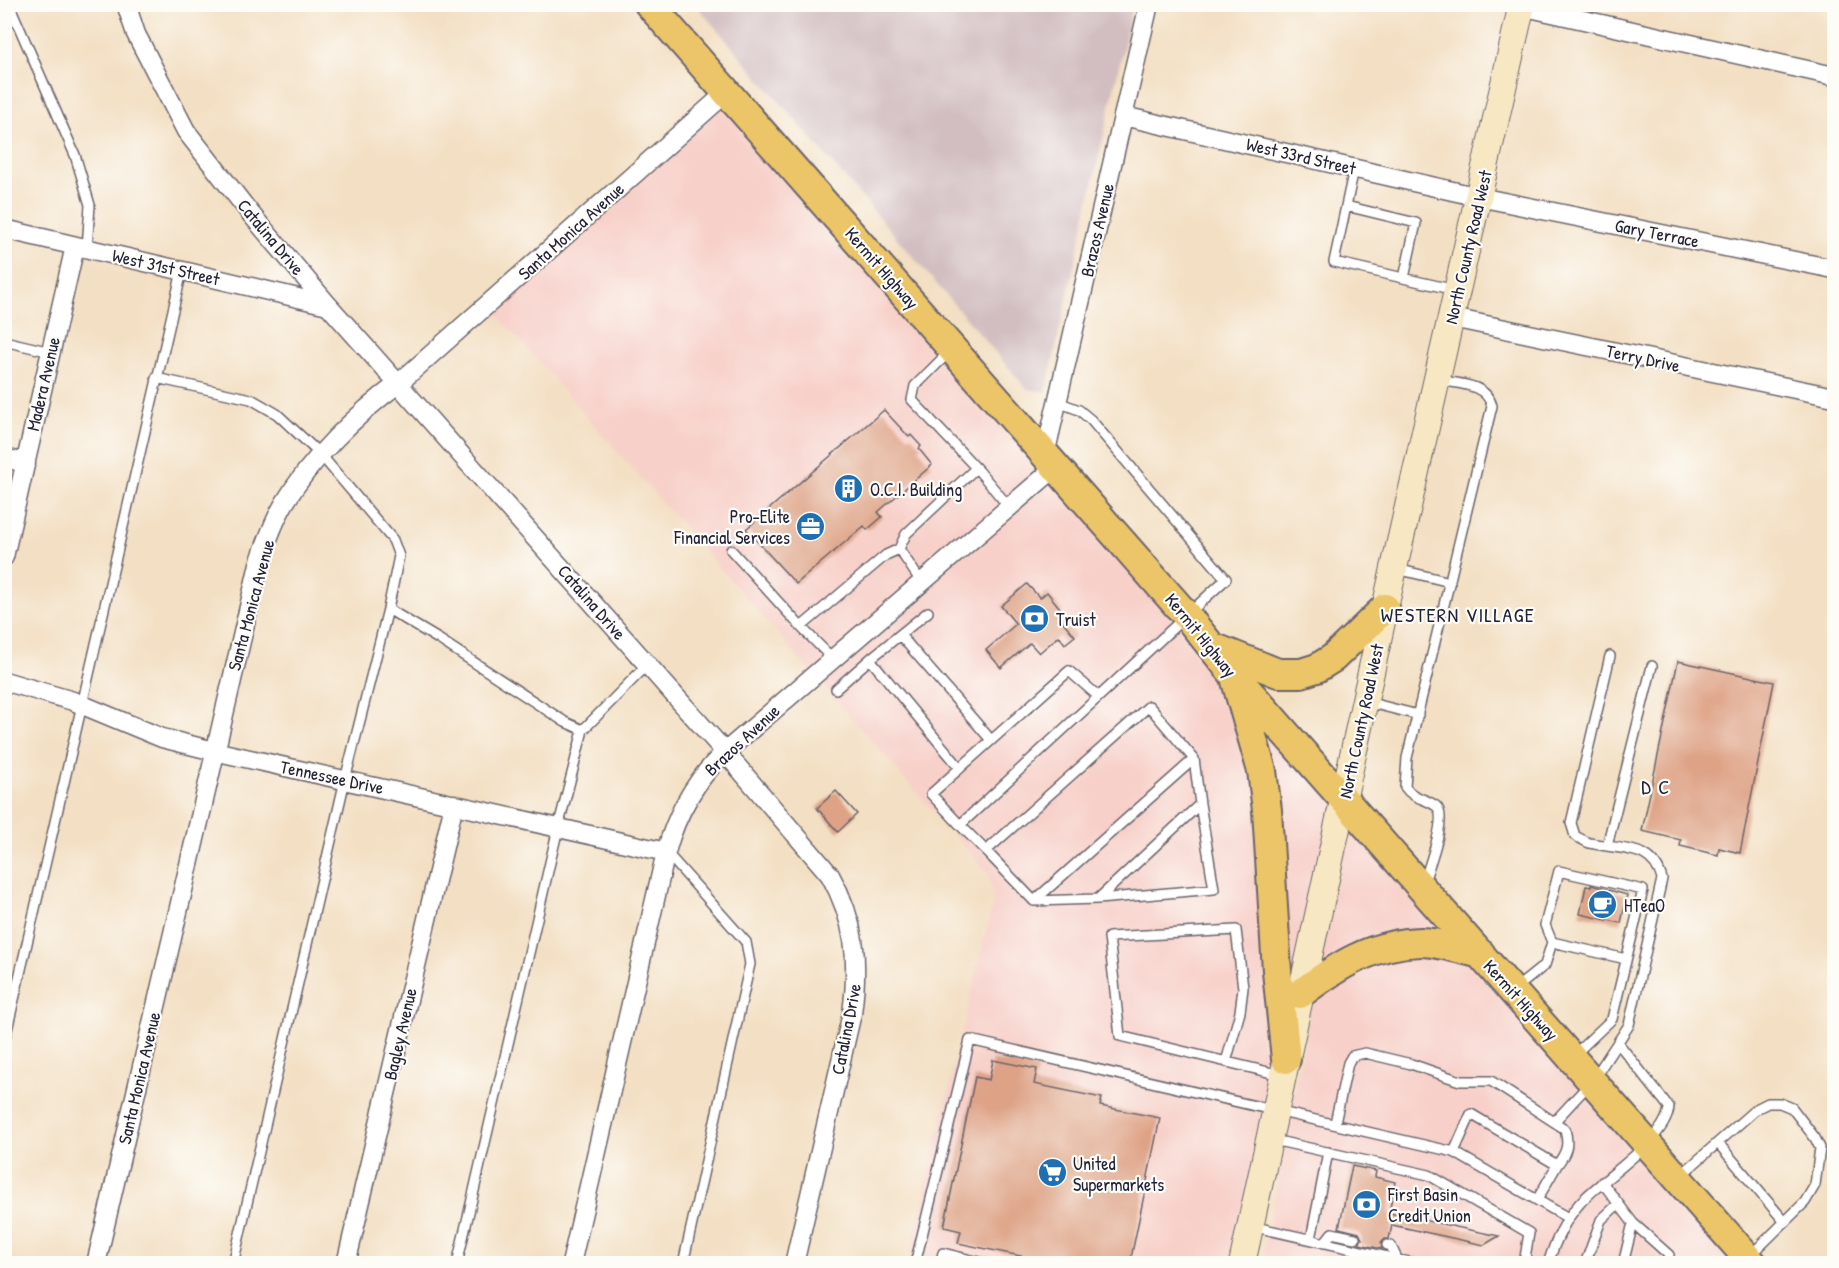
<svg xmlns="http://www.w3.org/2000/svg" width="1839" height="1268" viewBox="0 0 1839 1268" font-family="'Patrick Hand',sans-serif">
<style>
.built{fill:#f7d0c9}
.industrial{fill:#d2bec1}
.building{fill:#dea386}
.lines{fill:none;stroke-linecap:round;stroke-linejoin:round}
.service-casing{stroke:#6b646b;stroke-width:12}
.minor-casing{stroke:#6b646b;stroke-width:21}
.secondary-casing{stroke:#6b646b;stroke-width:28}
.primary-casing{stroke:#6b646b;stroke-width:32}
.service{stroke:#fff;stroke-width:9}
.minor{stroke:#fff;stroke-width:18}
.secondary{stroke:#f7e8c3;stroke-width:26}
.primary{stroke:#ecc569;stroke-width:28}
.labels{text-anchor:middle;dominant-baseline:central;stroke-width:4.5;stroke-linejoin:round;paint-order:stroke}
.street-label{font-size:18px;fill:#22223b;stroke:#fdfcf7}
.poi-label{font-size:18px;fill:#22223b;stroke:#fdfcf7;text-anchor:start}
.neighbourhood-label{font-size:20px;letter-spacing:1.5px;fill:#22223b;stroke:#fdfcf7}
</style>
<rect width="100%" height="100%" fill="#fdfcf7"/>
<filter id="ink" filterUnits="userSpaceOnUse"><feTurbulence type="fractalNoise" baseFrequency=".0167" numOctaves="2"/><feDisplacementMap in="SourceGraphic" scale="12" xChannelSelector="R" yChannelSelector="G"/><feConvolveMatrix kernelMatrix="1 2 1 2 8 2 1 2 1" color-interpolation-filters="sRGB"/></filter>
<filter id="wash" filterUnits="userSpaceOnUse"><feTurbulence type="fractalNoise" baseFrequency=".008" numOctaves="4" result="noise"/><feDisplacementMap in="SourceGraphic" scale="24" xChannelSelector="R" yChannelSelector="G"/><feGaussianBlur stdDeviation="1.35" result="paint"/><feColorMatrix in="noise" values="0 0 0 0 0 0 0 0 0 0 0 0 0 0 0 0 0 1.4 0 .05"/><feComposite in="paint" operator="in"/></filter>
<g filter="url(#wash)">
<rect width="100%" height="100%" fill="#f3dfc3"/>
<path class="built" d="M727 92 1728 1236 1722 1263H1262L1347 816 1231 1263H908L993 901 989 875 488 304Z"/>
<path class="industrial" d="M696 5H1133L1046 392 1027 389Z"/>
<g id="blocks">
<path class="building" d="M884 410 909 437 911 435 921 446 919 449 932 465 878 512 882 517 867 530 864 526 796 584 746 529Z
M1027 584 1040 598 1047 592 1063 612 1058 616 1075 636 1065 644 1059 636 1039 653 1030 643 1001 668 986 650 1016 624 1001 606Z
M1678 661 1774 682 1740 853 1719 848 1718 855 1680 846 1681 840 1642 831Z
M836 791 857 814 838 832 817 808Z
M1591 885 1627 895 1621 923 1580 914 1586 886 1591 887Z
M993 1060 1037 1069 1034 1084 1102 1098 1100 1106 1160 1118 1130 1263 1107 1261V1263H1054L958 1243 961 1231 944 1227 975 1077 989 1080Z
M1352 1166 1376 1171 1375 1177 1395 1182 1389 1213 1499 1236 1484 1245 1392 1225 1389 1239H1385L1381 1243 1382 1249 1359 1244 1362 1239 1359 1233 1339 1228Z"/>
</g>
</g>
<g filter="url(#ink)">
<use href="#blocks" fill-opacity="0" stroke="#6b646b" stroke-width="1.5"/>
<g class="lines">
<defs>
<path id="service" d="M9 4 75 155 90 205 87 249
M1354 169 1334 262 1455 290
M1346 206 1416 223 1404 278
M4 341 51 352
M949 352 915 386 912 400 979 471 1009 507
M156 378 251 399 277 414 321 455 393 540 399 556 388 609 345 780 233 1264
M1058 402 1079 410 1091 420 1226 579 960 825 986 851 1149 706 1194 759 1034 901 1098 899 1200 804 1214 889 1098 899
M731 550 801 627 833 659
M1397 569 1450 582
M922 583 899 549 906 534 976 468
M388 609 440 640 565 722 583 730
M928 612 870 659 960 768
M801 627 886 555 899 549
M900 635 991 740
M836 689 870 659
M1367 702 1418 715
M1194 759 1200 804
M960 825 931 794 1069 671 1098 696
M1607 846 1589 843 1575 836 1571 823 1610 656
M986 851 1034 901
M666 852 746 942 750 964 683 1264
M1424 882C1428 868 1449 816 1436 806 1425 798 1413 799 1405 787L1407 758 1492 406C1486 383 1458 384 1438 380
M1552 942 1626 959
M1515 989 1545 965 1552 942 1545 925 1559 871 1643 890 1612 1019 1574 1055
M4 1043 182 271
M1226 1062 1240 1012 1243 988 1236 930 1109 937 1120 1036 1280 1075
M1555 1121 1593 1080 1629 1025 1662 879C1654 850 1633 850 1607 846L1652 666
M1335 1123 1348 1063 1352 1056 1365 1053 1411 1064 1460 1081H1491L1565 1129C1569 1145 1567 1152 1557 1165
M1269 1139 1429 1175 1529 1233 1524 1264
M1718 1143 1785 1222
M1454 1152 1471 1114 1557 1165 1537 1200
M1680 1176 1756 1109 1768 1103H1780L1792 1108 1815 1138 1820 1148 1815 1185 1805 1202 1750 1256
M1602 1182 1633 1223 1669 1255 1668 1264
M1251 1226 1418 1264
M1311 1239 1328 1152
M1324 1243 1332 1233 1355 1238
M1387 1245 1391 1246 1397 1259
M457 1264 558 828 580 742 583 730 648 664
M915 1264 970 1040 1454 1152 1568 1218
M940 1264 943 1253 988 1264
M1548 1264C1555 1241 1564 1221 1580 1203 1602 1178 1667 1140 1669 1107L1618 1043
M1585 1264 1601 1220 1618 1204
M1623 1264 1633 1223"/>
<path id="minor" d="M126 4 136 34 186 131 250 213 328 305 725 752 830 875C856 922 859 961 852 1013L794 1264
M1521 6 1834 76
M1123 116 1479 197 1834 269
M4 229 328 305
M1452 318 1834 397
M1045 455 1149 4
M4 458 26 463
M4 557 75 246
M4 681 73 701 162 738 214 751 666 852
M96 1264 259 564C266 543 273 523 284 504 311 458 357 414 399 383L727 92
M346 1264 454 804
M571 1264 666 852C677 812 695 780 725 752L1056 467"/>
<path id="secondary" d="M1242 1264 1385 608 1522 4"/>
<path id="primary" d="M649 4 1186 615 1235 676 1753 1264
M1213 647 1278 673H1301L1317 668 1333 658 1385 608
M1236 681 1262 771 1267 810 1277 971 1286 1059
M1300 994C1337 966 1373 943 1421 942 1439 942 1463 950 1481 954"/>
</defs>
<use href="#service" class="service-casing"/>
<use href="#minor" class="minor-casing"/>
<use href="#secondary" class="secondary-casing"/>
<use href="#primary" class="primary-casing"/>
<use href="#service" class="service"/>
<use href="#minor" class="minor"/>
<use href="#secondary" class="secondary"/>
<use href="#primary" class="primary"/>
</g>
</g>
<defs>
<symbol id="building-disc" viewBox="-11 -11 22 22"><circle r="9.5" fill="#1f6fb2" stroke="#fdfcf7"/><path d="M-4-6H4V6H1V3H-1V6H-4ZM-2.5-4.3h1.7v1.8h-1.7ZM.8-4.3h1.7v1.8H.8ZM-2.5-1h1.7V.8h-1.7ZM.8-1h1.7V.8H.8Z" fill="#fff"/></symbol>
<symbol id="office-disc" viewBox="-11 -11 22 22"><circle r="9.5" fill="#1f6fb2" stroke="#fdfcf7"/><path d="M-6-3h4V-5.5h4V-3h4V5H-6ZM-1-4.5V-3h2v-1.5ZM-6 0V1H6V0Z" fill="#fff"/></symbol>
<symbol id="bank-disc" viewBox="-11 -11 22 22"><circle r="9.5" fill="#1f6fb2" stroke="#fdfcf7"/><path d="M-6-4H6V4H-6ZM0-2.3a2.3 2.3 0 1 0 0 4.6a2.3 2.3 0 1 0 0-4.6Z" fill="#fff"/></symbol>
<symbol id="cafe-disc" viewBox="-11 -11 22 22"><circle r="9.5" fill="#1f6fb2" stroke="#fdfcf7"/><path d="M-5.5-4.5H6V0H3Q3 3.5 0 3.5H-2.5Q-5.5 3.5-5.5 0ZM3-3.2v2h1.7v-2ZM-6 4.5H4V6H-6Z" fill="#fff"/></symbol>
<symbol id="supermarket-disc" viewBox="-11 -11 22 22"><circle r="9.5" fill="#1f6fb2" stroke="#fdfcf7"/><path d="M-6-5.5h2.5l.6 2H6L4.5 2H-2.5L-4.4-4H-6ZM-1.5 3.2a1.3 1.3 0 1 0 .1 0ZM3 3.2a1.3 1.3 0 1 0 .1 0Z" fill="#fff"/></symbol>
</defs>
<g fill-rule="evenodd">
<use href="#building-disc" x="832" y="472" width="33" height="33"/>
<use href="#office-disc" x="794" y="510" width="33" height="33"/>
<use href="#bank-disc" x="1018" y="602" width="33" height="33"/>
<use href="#cafe-disc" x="1586" y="888" width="33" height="33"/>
<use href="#supermarket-disc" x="1036" y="1156" width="33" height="33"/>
<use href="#bank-disc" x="1350" y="1188" width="33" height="33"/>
</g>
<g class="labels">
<g class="street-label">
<text transform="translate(1301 156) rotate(13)">West 33rd Street</text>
<text transform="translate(1097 230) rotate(-77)">Brazos Avenue</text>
<text transform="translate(571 231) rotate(-42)">Santa Monica Avenue</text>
<text transform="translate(1657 233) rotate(11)">Gary Terrace</text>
<text transform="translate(271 237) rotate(50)">Catalina Drive</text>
<text transform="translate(1468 247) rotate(-77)">North County Road West</text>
<text transform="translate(166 267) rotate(13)">West 31st Street</text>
<text transform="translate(882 268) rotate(49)">Kermit Highway</text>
<text transform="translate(1643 358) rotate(12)">Terry Drive</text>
<text transform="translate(43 384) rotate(-77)">Madera Avenue</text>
<text transform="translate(592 602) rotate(49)">Catalina Drive</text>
<text transform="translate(251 605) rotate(-75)">Santa Monica Avenue</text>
<text transform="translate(1201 635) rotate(51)">Kermit Highway</text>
<text transform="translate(1361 721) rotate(-78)">North County Road West</text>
<text transform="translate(742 740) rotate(-43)">Brazos Avenue</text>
<text transform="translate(332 777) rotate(12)">Tennessee Drive</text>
<text transform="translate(1521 1000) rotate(48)">Kermit Highway</text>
<text transform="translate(846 1029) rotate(-79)">Catalina Drive</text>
<text transform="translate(400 1034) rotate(-77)">Bagley Avenue</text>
<text transform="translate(139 1078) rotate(-77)">Santa Monica Avenue</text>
</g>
<g class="poi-label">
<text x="870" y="489">O.C.I. Building</text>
<text x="790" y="516" text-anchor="end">Pro-Elite<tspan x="790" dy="21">Financial Services</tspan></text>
<text x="1056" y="619">Truist</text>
<text x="1624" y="905">HTeaO</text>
<text x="1073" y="1163">United<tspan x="1073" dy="21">Supermarkets</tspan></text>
<text x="1388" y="1194">First Basin<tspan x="1388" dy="21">Credit Union</tspan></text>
</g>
<g class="neighbourhood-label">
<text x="1458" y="614">WESTERN VILLAGE</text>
<text x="1656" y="786">D C</text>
</g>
</g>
<rect width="1839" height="1268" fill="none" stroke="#fdfcf7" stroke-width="24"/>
</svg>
